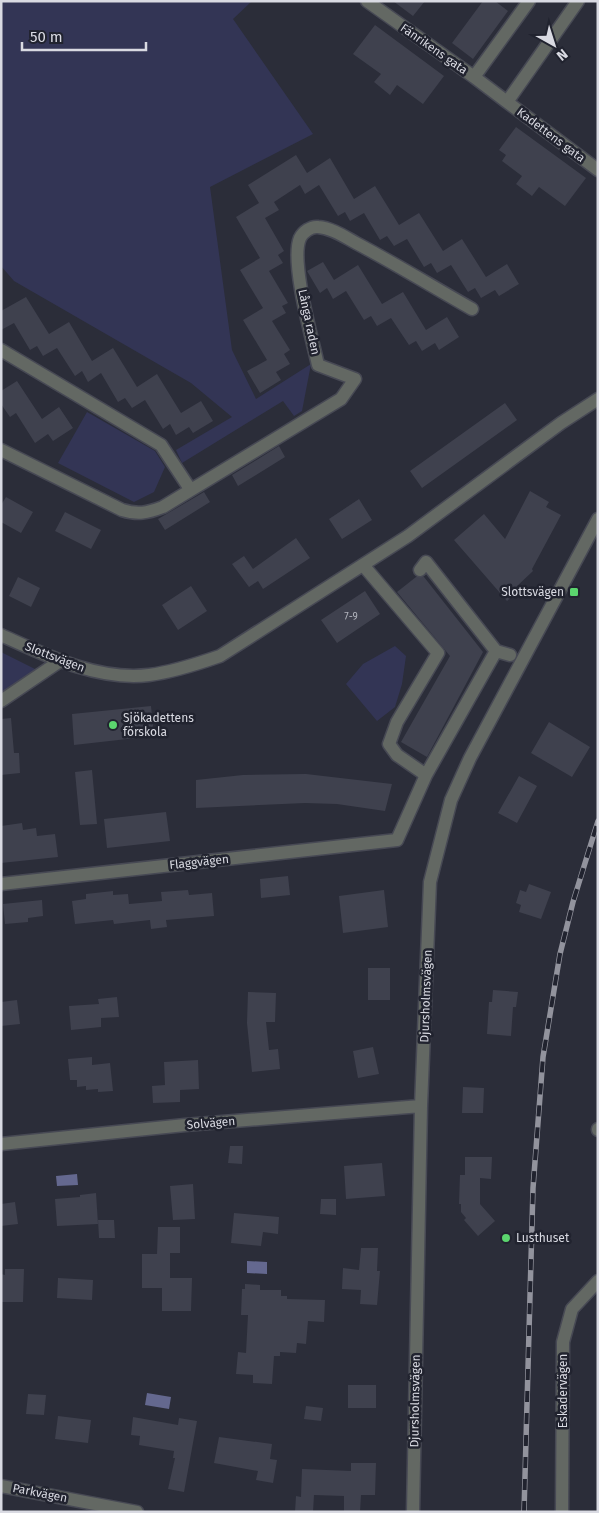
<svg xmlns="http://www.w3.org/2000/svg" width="599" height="1513" viewBox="0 0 599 1513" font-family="'Fira Sans',sans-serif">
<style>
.green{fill:#333555}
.water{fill:#64688f}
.building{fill:#3f414e}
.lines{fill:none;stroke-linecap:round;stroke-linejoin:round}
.minor-casing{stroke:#474954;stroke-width:15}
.minor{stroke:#636863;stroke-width:12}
.rail-casing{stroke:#92939d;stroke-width:5.5}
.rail{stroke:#21232f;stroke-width:4;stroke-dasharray:11;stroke-linecap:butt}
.poi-dot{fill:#5bd56e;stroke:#21232f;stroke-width:2}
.labels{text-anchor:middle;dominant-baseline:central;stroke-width:5;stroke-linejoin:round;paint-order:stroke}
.number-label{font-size:10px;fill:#b2b4bd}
.street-label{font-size:12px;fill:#d9dae2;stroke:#21232f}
.poi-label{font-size:12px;fill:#d9dae2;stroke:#21232f;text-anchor:start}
</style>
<rect width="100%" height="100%" fill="#2b2d39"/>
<path class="green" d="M1 1H252L233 19 313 134 210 187 232 350 256 399 311 364 302 411 294 416 283 401 182 463 176 450 232 417 191 383 14 281 1 266Z
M87 412 155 451 165 467 154 492 134 502 58 463Z
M395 646 406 656 402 684 395 707 377 721 346 684 363 664Z
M1 652 37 670 1 696Z"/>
<path class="water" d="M77 1174 78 1185 57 1186 56 1176Z
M247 1261 267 1262V1274L247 1273Z
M147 1393 171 1397 169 1409 145 1405Z"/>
<path class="building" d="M393 1H425L413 16Z
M483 1H495L508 11 473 59 452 43Z
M375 25 444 76 423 104 397 85 390 95 374 82 381 74 353 54Z
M516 127 586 178 565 206 539 187 532 196 516 184 522 176 502 161 506 155 499 150Z
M296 155 307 173 330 158 354 199 375 186 399 225 419 213 443 251 462 239 486 277 507 264 519 284 499 296 495 290 481 298 475 288 468 292 451 265 437 273 431 263 424 267 407 239 394 246 387 236 380 240 364 213 350 221 345 212 338 216 319 185 305 194 300 185 274 202 279 210 265 218 284 251 278 255 283 263 269 271 288 303 282 306 286 313 272 321 290 350 284 354 290 364 276 372 281 380 260 393 247 371 267 360 243 320 263 308 240 270 260 258 236 217 259 203 248 185Z
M323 262 334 280 358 265 382 304 403 292 426 330 447 317 459 337 439 350 435 343 422 351 416 341 409 345 391 318 377 326 371 316 364 320 346 291 333 299 327 288 320 293 307 271Z
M26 297 49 334 69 322 92 361 113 348 137 387 157 374 181 413 201 401 213 421 193 433 189 427 176 435 170 424 163 429 145 400 132 408 125 398 118 402 101 373 88 382 82 371 75 376 57 348 43 356 37 346 30 350 14 323 1 330V311Z
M17 381 42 419 59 407 73 428 53 441 48 434 35 443 16 413 10 417 1 404V391Z
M505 403 517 420 422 488 410 471Z
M279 446 285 457 238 486 232 475Z
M530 491 549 502 546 507 561 515 532 569 533 571 515 588 518 591 507 601 454 540 484 514 505 539Z
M204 492 210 502 165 530 158 519Z
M6 497 33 512 21 533 1 522V505Z
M359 499 372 520 342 539 329 519Z
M65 512 101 530 91 549 55 531Z
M296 538 310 558 263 589 258 581 249 587 232 564 244 556 253 569Z
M18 577 40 588 31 607 9 596Z
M416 577H424L483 652 427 757 401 742 450 656 397 592Z
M191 586 207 611 178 630 162 605Z
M365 591 380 614 337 643 321 620Z
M151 706 154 736 74 745 72 714Z
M11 718 14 753H19L20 773 1 775V719Z
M549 722 590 747 572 777 531 753Z
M92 770 97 824 80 825 75 772Z
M306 774 392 784 385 811 337 804 305 803 196 808V780L243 775Z
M519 776 537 786 517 823 498 813Z
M166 812 170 841 107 848 104 819Z
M22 823 23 830 36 828 37 836 55 834 58 857 1 863V826Z
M288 876 290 895 261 898 260 879Z
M529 884 551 892 541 919 519 912 521 905 516 903 520 890 526 892Z
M188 890 189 895 212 893 214 916 166 920 167 927 151 929 150 920 114 924 113 920 75 924 72 901 86 899V894L113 891V895L128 894 129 904 162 901 161 892Z
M384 890 388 927 343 933 339 896Z
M42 900 43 916 28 918V922L5 924 3 904Z
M368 968H390V1000H368Z
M493 990 518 992 516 1007H513L511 1036 487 1034 489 1002H492Z
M248 992 276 993 275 1022H266L269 1050 278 1049 280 1069 252 1072 247 1023Z
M117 997 119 1017 101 1018V1027L71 1030 69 1006 99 1004 98 999Z
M17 1000 20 1024 1 1026V1002Z
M373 1047 379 1074 358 1078 353 1051Z
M92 1057V1065L110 1063 113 1091 98 1092V1089L86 1090V1086L77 1087V1080H70L68 1059Z
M198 1060 199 1089 180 1090V1102L153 1103 152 1086 165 1085 164 1062Z
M463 1087 484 1088 483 1113H462Z
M230 1146H243L242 1164 228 1163Z
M465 1157H492L491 1179 480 1178V1204L495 1221 478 1236 464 1220 466 1218 461 1212V1204H459L460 1175H465Z
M382 1163 385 1196 346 1199 344 1166Z
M193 1184 195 1219 173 1220 170 1186Z
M96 1193 98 1224 57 1226 55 1199 80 1197V1195Z
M321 1199H336V1215L320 1214Z
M15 1202 18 1224 1 1226V1204Z
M234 1213 279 1217 278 1234 263 1232 261 1246 231 1243Z
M98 1220H114L115 1238H99Z
M158 1227H180V1253H170V1278H192L191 1311H162V1288H142V1254H157Z
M361 1248H378L377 1271H380L377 1305 360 1304 361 1290 342 1289 343 1268 359 1270Z
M5 1269H24L23 1302H1V1274L5 1275Z
M58 1278 93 1280 92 1300 57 1298Z
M245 1284 260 1285V1290H281V1296H287V1299L325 1300 324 1322 308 1321 306 1344 297 1343 296 1353 280 1352V1356H274L272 1384 253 1383V1375L236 1374 238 1352 246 1353 248 1315H241L242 1289H245Z
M348 1385H376V1408H348Z
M28 1394 46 1395 44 1415 26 1414Z
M306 1406 323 1408 321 1421 304 1419Z
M58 1416 91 1420 88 1443 55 1439Z
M133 1417 178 1425 179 1418 197 1421 184 1492 168 1489 175 1458H173L174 1451 139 1445 140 1436 131 1435Z
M219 1437 272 1444 270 1459 277 1460 273 1483 256 1480 258 1471 214 1463Z
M351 1463H376L375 1495H361L360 1512H344V1496L314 1495 313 1512H295L296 1496 301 1497 302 1469 351 1471Z"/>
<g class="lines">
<defs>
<path id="minor" d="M367 1 474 77 529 1
M578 1 507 102 598 170
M474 77 507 102
M1 350 161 445 190 489
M1 450 122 510C138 515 147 513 163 507L341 399 355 379 318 365C312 338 290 261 300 238 303 232 311 226 318 227 332 228 345 237 356 243 396 264 433 287 472 309
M363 565 438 653 397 722 389 744 397 755 426 775 496 651
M420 570 426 562 496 651 510 655
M1 635C47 656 98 681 149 675 173 672 197 664 220 656L408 536 561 423 598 399
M1 701 60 661
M1 884 397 840 426 775
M598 1129V1130
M1 1144 185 1125 421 1106
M1 1486 137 1512
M413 1512 421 1106 430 882 451 800 470 758 598 519
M562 1512 563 1342 572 1309 598 1281"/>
</defs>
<use href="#minor" class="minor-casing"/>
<use href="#minor" class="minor"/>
<defs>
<path id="rail" d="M524 1512 533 1188 543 1057 560 954 573 902 598 821"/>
</defs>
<use href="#rail" class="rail-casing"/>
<use href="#rail" class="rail"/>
</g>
<g class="poi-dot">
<rect x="569" y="587" width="10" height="10" rx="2.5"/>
<circle cx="113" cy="725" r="5"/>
<circle cx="506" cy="1238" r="5"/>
</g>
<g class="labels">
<g class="number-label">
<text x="351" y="617">7-9</text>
</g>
<g class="street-label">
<text transform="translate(434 49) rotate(35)">Fänrikens gata</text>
<text transform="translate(551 135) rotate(37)">Kadettens gata</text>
<text transform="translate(309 322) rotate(78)">Långa raden</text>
<text transform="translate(55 657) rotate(21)">Slottsvägen</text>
<text transform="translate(199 862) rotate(-6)">Flaggvägen</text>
<text transform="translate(426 996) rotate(-88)">Djursholmsvägen</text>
<text transform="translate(211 1123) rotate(-5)">Solvägen</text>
<text transform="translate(563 1391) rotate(-90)">Eskadervägen</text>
<text transform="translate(415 1401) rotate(-89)">Djursholmsvägen</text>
<text transform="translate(40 1493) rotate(11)">Parkvägen</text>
</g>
<g class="poi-label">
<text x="564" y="592" text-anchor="end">Slottsvägen</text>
<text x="123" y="718">Sjökadettens<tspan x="123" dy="14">förskola</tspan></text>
<text x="516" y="1238">Lusthuset</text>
</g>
</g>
<rect width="599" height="1513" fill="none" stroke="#d9dae2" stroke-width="5"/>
<g transform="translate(554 45) rotate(141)" stroke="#21232f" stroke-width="4" paint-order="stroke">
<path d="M0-4L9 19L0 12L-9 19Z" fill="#d9dae2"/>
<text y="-8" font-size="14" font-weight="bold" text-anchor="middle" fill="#d9dae2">N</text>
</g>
<path d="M22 42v8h124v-8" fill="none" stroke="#d9dae2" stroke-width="2.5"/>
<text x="30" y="42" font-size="15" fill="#d9dae2" stroke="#21232f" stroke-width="4" paint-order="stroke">50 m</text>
</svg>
